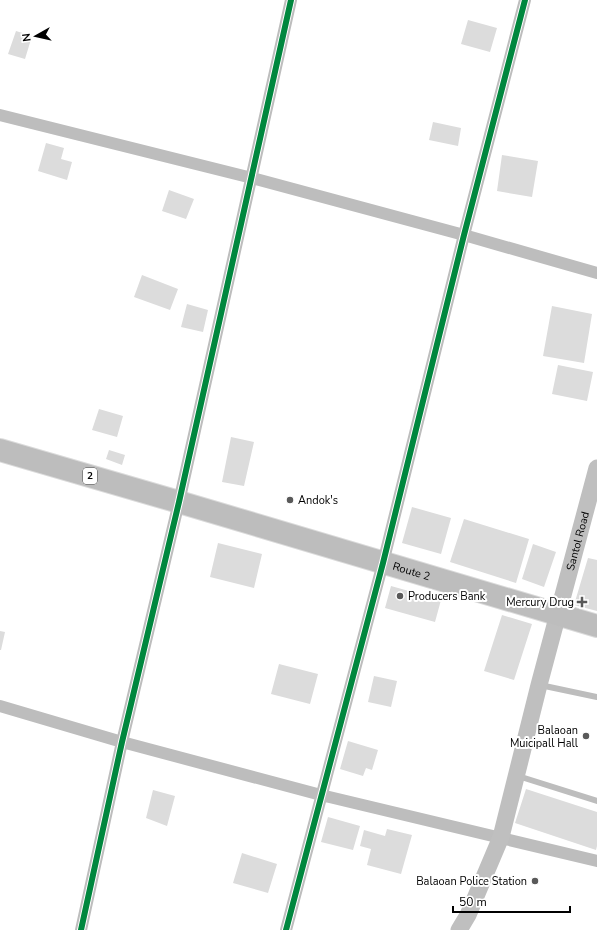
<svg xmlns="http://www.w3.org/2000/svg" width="597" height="930" viewBox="0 0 597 930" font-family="'Nunito Sans',sans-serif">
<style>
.building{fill:#dcdcdc}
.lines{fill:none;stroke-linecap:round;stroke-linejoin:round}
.highway-casing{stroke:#dbdbdb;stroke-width:24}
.lane{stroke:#bdbdbd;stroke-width:6}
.street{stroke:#bdbdbd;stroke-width:12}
.secondary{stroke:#bfbfbf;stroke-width:17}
.highway{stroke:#bdbdbd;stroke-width:22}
.cycleway-casing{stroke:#fff;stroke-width:8}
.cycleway{stroke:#00873e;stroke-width:6}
.poi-dot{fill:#595959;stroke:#fff;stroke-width:1.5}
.labels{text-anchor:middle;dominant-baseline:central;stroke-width:4;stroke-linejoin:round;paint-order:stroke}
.shield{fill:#fff;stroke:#4c4c4c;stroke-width:1}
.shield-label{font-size:10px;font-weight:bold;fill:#000}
.poi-label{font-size:11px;fill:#000;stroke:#fff;text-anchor:end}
.street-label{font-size:11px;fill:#000;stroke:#fff}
</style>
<rect width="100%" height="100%" fill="#fff"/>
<path class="building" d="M468 20 497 28 490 52 461 44Z
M16 31 32 36 25 59 8 54Z
M433 122 461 128 458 146 429 140Z
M46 143 64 148 61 159 72 162 67 180 38 171Z
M502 155 538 161 532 197 497 191Z
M169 190 194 199 186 219 162 211Z
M142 275 178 289 170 310 134 297Z
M187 304 208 310 203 332 181 327Z
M552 306 592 314 584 363 543 356Z
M558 365 593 372 587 401 552 394Z
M99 409 123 416 117 437 92 430Z
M231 437 254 442 244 486 222 482Z
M109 450 125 455 122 465 106 459Z
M412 507 451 518 441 554 402 543Z
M464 519 529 539 516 583 450 562Z
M218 543 262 554 254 588 210 577Z
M533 544 556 552 544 587 522 579Z
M588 558 597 560V611L574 605Z
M391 586 441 600 435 622 385 608Z
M502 615 532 624 514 680 484 671Z
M0 631 5 632 1 650H0Z
M279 664 318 674 310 704 271 694Z
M374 676 397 681 391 707 368 702Z
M348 741 378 750 372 770 366 768 363 776 340 769Z
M526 789 597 812V846L596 850 515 823Z
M153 790 175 796 167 826 146 818Z
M328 817 360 826 353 850 321 842Z
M387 829 412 835 401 874 367 865 371 849 360 846 364 830 385 836Z
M242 853 277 864 268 893 233 883Z"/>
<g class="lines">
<defs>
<g id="highway">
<path id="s2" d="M0 450 179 502 597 626"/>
</g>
</defs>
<use href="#highway" class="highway-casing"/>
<path class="lane" d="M540 685 597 697
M518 776 597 801"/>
<path class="street" d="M0 115 252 178 464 235 597 273
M0 706 122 742 321 795 597 861
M81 930 122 742 179 502 291 0
M286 930 383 563 464 235 525 0"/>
<path class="secondary" id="s1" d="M459 930 468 915 501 837 539 685 597 468"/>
<use href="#highway" class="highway"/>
<defs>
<path id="cycleway" d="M81 930 122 742 179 502 291 0
M286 930 383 563 464 235 525 0"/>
</defs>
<use href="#cycleway" class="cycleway-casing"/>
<use href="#cycleway" class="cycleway"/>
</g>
<g class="poi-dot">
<circle cx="290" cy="500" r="4"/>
<circle cx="400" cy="596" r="4"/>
<path d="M580 596h4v4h4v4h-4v4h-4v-4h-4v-4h4z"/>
<circle cx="586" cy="736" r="4"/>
<circle cx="535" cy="881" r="4"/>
</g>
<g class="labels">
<rect class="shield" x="83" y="468" width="14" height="16" rx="3"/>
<g class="shield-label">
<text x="90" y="476">2</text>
</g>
<g class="poi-label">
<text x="298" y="500" text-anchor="start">Andok's</text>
<text x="408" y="596" text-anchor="start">Producers Bank</text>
<text x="574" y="602">Mercury Drug</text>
<text x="578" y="730">Balaoan<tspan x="578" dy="13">Muicipall Hall</tspan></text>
<text x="527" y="881">Balaoan Police Station</text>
</g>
<g class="street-label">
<text stroke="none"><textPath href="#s1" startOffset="408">Santol Road</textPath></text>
<text stroke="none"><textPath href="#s2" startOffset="429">Route 2</textPath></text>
</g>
</g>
<g transform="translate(36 36) rotate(262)" stroke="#ffffff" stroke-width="3" paint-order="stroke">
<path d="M0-3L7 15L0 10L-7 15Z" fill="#000000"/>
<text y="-6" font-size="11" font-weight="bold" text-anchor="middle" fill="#000000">N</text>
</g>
<path d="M453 906v6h117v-6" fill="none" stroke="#000000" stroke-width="2"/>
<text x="459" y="906" font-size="12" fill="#000000" stroke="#ffffff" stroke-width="3" paint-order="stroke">50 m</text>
</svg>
